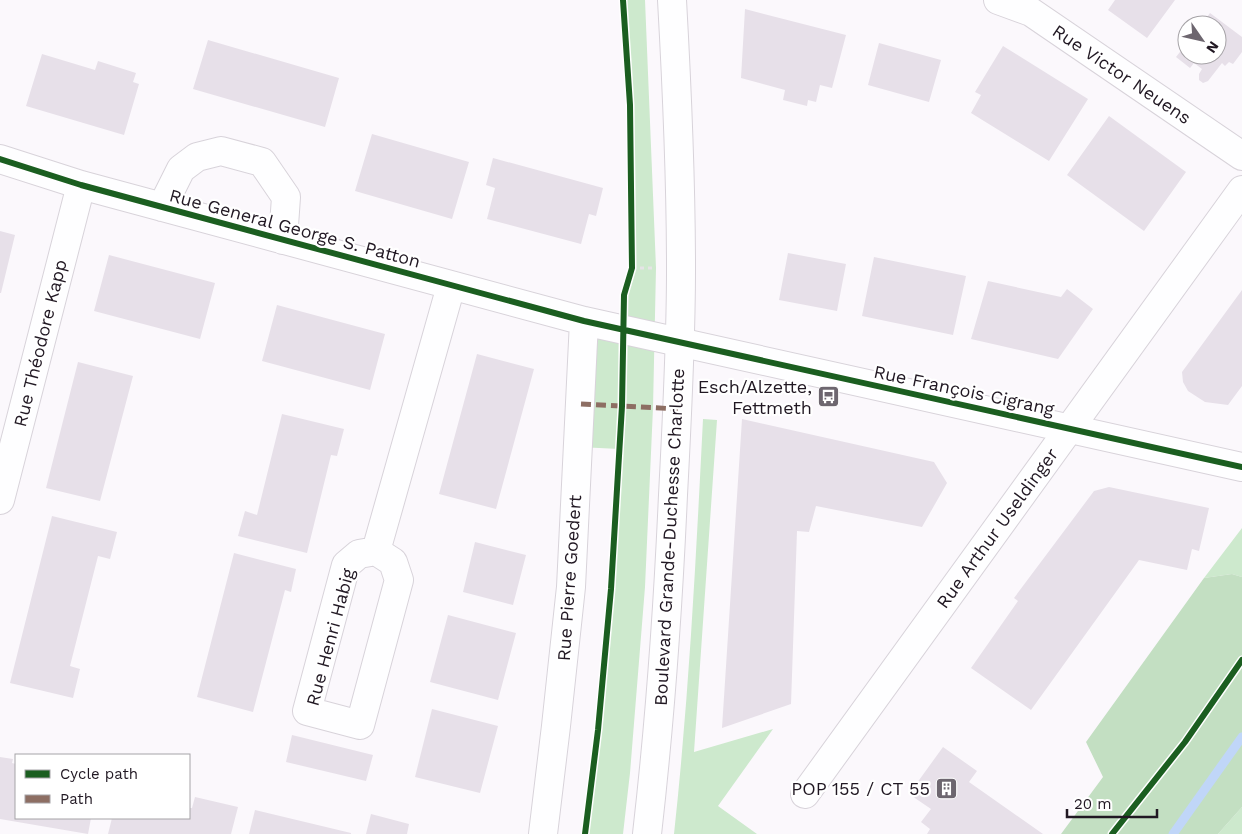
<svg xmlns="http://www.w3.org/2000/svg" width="1242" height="834" viewBox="0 0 1242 834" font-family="'Work Sans',sans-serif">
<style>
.green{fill:#cde9cd}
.forest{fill:#c3dfc2}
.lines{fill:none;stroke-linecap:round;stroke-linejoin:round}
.stream{stroke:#c0d6f8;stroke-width:9}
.building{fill:#e7e0e9}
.minor-casing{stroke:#d8d3da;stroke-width:30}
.major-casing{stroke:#d8d3da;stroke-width:30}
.path{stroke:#e5e4e6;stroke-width:3;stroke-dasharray:4 4;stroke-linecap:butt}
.minor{stroke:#fefeff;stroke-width:28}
.major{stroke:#fefeff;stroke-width:28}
.quiet{stroke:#8d6e63;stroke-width:5;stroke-dasharray:10 5;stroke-linecap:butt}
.cycleway-casing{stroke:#fff;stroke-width:9}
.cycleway{stroke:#1b5e20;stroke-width:6}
.labels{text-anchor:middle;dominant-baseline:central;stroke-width:4.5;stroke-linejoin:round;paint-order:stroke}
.street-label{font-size:18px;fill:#211823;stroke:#fff}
.poi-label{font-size:18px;fill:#211823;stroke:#fff;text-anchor:end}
</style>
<rect width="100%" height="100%" fill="#fbf8fc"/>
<path class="green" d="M623 0H645L656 268 653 408 645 587 630 773 623 834H585L598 730 611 589 619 449 579 447 584 321 624 330V295L632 268 630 105Z
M703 419 717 420 694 752 773 729 718 806 757 834H674C689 696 696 558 703 419Z
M1242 528V577L1232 574 1204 578Z
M1242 807V834H1218Z"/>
<path class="forest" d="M1232 574 1242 577V807L1218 834H1061L1103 777 1086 742 1204 578Z"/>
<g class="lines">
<path class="stream" d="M1173 834 1242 737"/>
</g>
<path class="building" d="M1115 0H1175L1147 38 1108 10Z
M745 9 846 35 832 88 820 85 816 102 808 100 807 106 783 100 785 90 741 78Z
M1210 13 1242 37V52L1233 64 1229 62 1225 66 1222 63 1208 81 1203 83 1199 80V74L1202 69 1194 63 1190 68 1176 57 1187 43V55H1217V25H1201Z
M208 40 339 78 325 127 193 89Z
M879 43 941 60 929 102 868 85Z
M1003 46 1088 99 1049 161 971 113 981 95 975 92Z
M42 54 95 70 98 61 136 73 133 82 139 84 124 135 26 106Z
M1109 116 1186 172 1144 231 1067 175Z
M372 134 469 162 452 219 355 191Z
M493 158 603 188 596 216 589 214 581 244 487 219 495 188 486 185Z
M0 231 15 235 1 293H0Z
M788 253 846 264 837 311 779 300Z
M109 255 215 283 200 339 94 311Z
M874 257 966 276 953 335 862 316Z
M988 281 1061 297 1067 289 1093 309 1058 359 971 339Z
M1242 290V386L1228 405 1205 402 1188 391 1183 382 1182 372Z
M277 305 385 334 370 390 262 361Z
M477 354 534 369 496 509 439 494Z
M78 362 133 376 100 501 46 488Z
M282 414 344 429 337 456 331 455 307 553 238 536 245 511 257 515Z
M742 419 934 462 947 483 922 527 816 506 809 532 797 531 791 704 722 728Z
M1109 487 1209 508 1199 551 1192 549 1187 570 1139 560 1031 710 971 668 1018 601 1014 598 1094 491Z
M52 516 117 532 110 559 98 556 70 666 80 669 73 698 10 683Z
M475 542 526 555 513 605 463 592Z
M234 553 296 569 291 592 285 590 253 712 197 697Z
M448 615 516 633 498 700 430 682Z
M432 709 498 726 480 793 415 777Z
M292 735 373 755 366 781 286 762Z
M943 747 977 771 969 782 1043 834H927L930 829 921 822 931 809 909 794Z
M0 757 13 759 12 763 16 764V818H91L88 834 0 819Z
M195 797 238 807 231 834H108L112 818H189V808H192Z
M255 810 351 833V834H249Z
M371 814 409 824 407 834H366Z"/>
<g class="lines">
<defs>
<path id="minor" d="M998 0 1031 12 1242 156
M0 159 81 185 584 321 1242 467
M162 207 181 169 197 157 221 151 262 162 286 197 283 240
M0 500 81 185
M376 551 393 562 399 580 360 725 307 711 346 565 359 554Z
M376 551 451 286
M805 794 1242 190
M543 834 556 726 571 587 584 321"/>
<path id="major" d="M647 834C660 721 668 608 673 495 677 420 681 344 681 269 681 179 677 89 672 0"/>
</defs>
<use href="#minor" class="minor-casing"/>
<use href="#major" class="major-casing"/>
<path class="path" d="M632 268H654"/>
<use href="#minor" class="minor"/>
<use href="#major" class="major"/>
<path class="quiet" d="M581 404 678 409"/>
<defs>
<path id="cycleway" d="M0 159 81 185 584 321 1242 467
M585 834 598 730 611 589 622 406 624 295 632 268 630 105 623 0
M1112 834 1185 742 1242 660"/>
</defs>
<use href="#cycleway" class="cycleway-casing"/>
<use href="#cycleway" class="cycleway"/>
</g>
<defs>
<symbol id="bus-square" viewBox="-11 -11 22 22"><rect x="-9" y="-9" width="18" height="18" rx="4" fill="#6d666f" stroke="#fff"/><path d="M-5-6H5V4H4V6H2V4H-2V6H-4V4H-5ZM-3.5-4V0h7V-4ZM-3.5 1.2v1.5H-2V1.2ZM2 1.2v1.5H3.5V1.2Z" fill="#fff"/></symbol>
<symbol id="building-square" viewBox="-11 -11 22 22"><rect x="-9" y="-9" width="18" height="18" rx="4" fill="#6d666f" stroke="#fff"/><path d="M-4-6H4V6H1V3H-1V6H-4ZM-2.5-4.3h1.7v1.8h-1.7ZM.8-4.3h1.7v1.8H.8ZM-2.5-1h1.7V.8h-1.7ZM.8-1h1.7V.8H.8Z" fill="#fff"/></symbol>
</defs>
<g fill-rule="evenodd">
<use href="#bus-square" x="816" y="384" width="25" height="25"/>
<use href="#building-square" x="934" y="776" width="25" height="25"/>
</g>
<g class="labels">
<g class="street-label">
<text transform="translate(1122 74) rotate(34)">Rue Victor Neuens</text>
<text transform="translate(295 228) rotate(15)">Rue General George S. Patton</text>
<text transform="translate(40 343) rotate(-76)">Rue Théodore Kapp</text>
<text transform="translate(964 390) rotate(12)">Rue François Cigrang</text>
<text transform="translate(997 528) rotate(-54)">Rue Arthur Useldinger</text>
<text transform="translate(669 537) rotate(-87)">Boulevard Grande-Duchesse Charlotte</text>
<text transform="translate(569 578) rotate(-86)">Rue Pierre Goedert</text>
<text transform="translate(330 637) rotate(-75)">Rue Henri Habig</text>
</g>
<g class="poi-label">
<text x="812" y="386">Esch/Alzette,<tspan x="812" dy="21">Fettmeth</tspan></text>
<text x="930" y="788">POP 155 / CT 55</text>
</g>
</g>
<rect x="15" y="754" width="175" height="65" fill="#ffffff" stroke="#a6a3a7"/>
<rect x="25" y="770" width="25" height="8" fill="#1b5e20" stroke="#a6a3a7"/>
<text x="60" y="779" font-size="15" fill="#211823">Cycle path</text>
<rect x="25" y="795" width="25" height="8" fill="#8d6e63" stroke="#a6a3a7"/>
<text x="60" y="804" font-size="15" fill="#211823">Path</text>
<g transform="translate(1202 40) rotate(124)"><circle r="24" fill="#ffffff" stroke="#a6a3a7"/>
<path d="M0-4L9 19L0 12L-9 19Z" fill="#6d666f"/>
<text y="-8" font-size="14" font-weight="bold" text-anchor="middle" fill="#211823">N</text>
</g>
<path d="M1067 809v8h90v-8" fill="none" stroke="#211823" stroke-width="2.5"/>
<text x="1074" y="809" font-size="15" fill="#211823" stroke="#ffffff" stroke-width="4" paint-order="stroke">20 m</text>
</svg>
